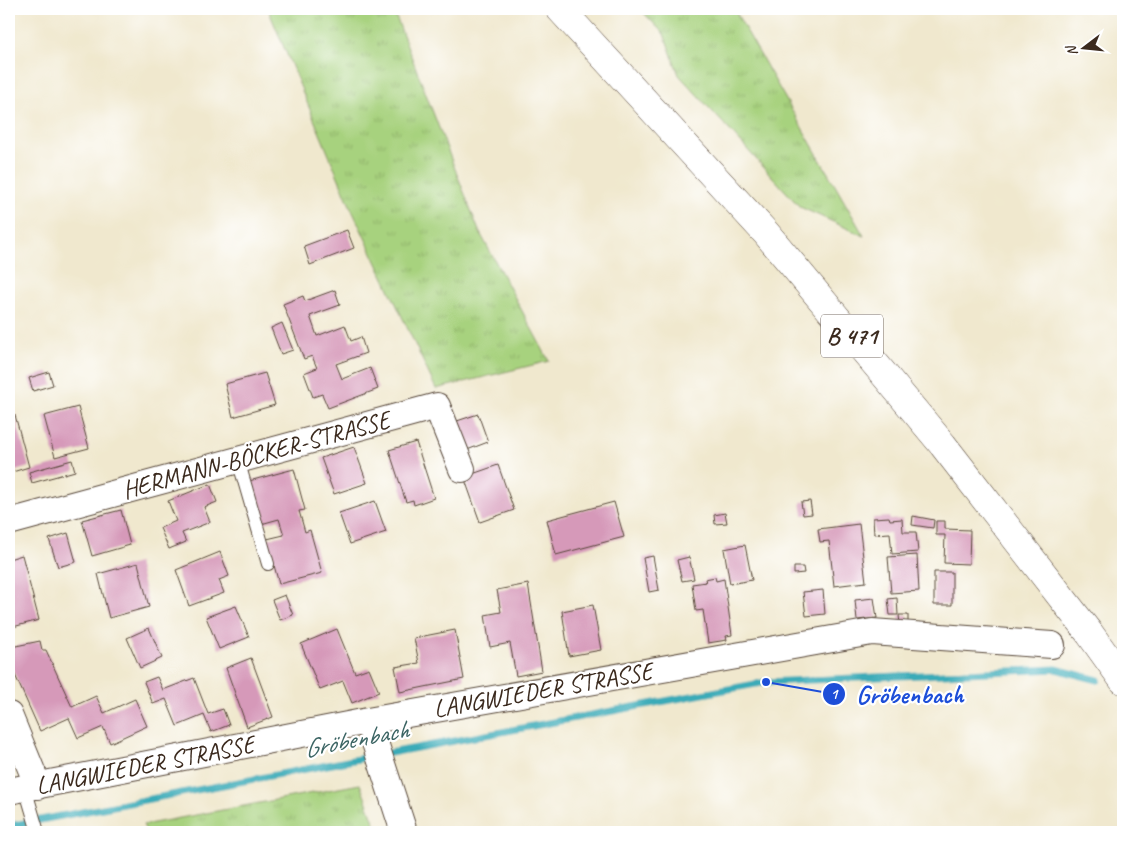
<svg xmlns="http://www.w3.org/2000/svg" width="1132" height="841" viewBox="0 0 1132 841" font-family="Caveat,sans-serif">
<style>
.grass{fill:url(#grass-tufts);stroke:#717e4e}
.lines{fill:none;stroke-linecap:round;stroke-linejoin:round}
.stream{stroke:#3babb8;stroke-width:7}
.building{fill:#d699b9}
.service-casing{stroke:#564638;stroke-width:14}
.minor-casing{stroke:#564638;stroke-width:28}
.trunk-casing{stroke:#564638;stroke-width:29}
.service{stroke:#fff;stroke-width:12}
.minor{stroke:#fff;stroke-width:26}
.trunk{stroke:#fff;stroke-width:28}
.labels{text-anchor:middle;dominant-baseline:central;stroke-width:4.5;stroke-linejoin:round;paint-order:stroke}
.shield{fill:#fff;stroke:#766a62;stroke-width:1}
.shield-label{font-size:24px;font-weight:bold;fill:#3b2a1e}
.street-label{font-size:25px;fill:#3b2a1e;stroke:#fff}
.water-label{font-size:26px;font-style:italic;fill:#3b6463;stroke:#fff}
.leader{fill:none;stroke:#1d4ed8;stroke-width:2}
.callout-dot{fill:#1d4ed8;stroke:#fff;stroke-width:2}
.mark-label{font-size:15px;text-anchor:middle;font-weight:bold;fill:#fff}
.callout-label{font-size:26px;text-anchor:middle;font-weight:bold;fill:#1d4ed8;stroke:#fff;stroke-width:4.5;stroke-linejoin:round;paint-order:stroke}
</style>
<defs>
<pattern id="grass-tufts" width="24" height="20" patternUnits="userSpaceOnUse" patternTransform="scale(1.25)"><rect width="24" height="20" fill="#a7d27e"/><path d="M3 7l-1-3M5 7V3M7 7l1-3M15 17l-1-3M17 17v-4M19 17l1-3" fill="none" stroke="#91b46c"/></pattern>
</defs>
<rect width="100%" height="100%" fill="#fff"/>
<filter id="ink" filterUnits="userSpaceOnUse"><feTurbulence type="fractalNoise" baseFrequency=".02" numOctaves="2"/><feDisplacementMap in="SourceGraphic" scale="10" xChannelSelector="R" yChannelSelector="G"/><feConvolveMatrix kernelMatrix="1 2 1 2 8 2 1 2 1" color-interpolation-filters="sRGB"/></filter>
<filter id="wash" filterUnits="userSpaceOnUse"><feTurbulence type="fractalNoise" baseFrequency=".0096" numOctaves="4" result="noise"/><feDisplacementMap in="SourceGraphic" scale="20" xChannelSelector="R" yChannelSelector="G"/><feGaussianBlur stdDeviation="1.12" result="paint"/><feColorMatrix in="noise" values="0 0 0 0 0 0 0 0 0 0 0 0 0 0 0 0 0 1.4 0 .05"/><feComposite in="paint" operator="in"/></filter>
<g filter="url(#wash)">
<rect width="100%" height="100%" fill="#f0e8ce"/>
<path class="grass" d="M268 9H393L479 231 549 361 436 389 351 208Z
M640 9H734L864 236 800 207 679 75 664 34Z
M360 784 378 832H147L143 825Z"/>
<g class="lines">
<path class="stream" d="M385 754 766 682 1056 669 1098 680
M9 826 374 756"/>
</g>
<g id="blocks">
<path class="building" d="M347 230 354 248 310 265 304 246Z
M335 290 340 305 310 316 317 336 345 325 351 341 361 337 366 353 336 364 342 379 370 368 378 389 328 408 322 394 313 397 304 373 317 368 312 356 304 359 283 304 303 296 305 301Z
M282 323 293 350 281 354 271 328Z
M49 372 53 385 33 391 29 378Z
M265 373 275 405 233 417 225 384Z
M78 407 89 448 55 457 44 416Z
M478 414 488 442 467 450 457 421Z
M15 415 29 467 9 473V417Z
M416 442 434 498 414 505 413 500 406 502 389 450Z
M354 447 367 483 334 494 321 458Z
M72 460 75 471 32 483 29 472Z
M498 465 514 510 480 522 464 477Z
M294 469 305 510 299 511 305 532 310 530 322 573 279 584 267 539 284 535 279 519 261 524 249 481Z
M210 484 217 502 204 507 210 522 182 533 186 542 169 549 160 528 176 521 168 501Z
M375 501 386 532 350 544 339 513Z
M810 501 812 514 803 515 801 502Z
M614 502 624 537 556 555 547 520Z
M121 510 130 545 92 556 82 520Z
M725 513 727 523 715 524 714 515Z
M913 516 934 520 933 528 912 525Z
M889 517 890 520 902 519 903 532H916L918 552 892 554 890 533 874 534 873 518Z
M936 521H945V529L970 530 969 564 944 563 945 535H936Z
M859 524 866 582 834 586 829 541 820 542 818 529Z
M68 533 76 562 58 567 49 539Z
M745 545 752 580 730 584 724 549Z
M220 552 229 576 219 580 224 593 189 606 176 570Z
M22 555 39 620 9 628V559Z
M917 555 919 591 891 593 888 557Z
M653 556 659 590 649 592 643 558Z
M689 557 694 579 682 581 677 560Z
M138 563 149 607 109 618 98 574Z
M794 567H803L804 573 794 574Z
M934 572H952V605H934Z
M715 577 716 581 724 579 732 635 726 636 727 640 708 643 703 610 696 611 692 584 706 582 705 579Z
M528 584 542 671 516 676 510 643 490 647 485 615 501 612 497 590Z
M823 590 825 614 806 616 803 592Z
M285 595 293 615 280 620 272 600Z
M874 598 877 618 857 620 855 600Z
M897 598 898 615H890L888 599Z
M593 605 601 650 569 656 562 611Z
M236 606 249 637 219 649 206 617Z
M899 615H908V624H900Z
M149 628 162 658 140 668 127 638Z
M337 629 355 673 369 668 379 692 352 703 343 681 320 690 301 644Z
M455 630 464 679 400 692 395 667 419 663 414 638Z
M40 641 42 650H46L72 707 96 696 104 713 135 699 147 726 110 743 103 727 78 738 69 718 40 731 11 666V647Z
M251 658 273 717 247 727 226 668Z
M157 677 163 690 194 678 208 714 223 709 229 725 211 732 204 715 177 726 166 699 153 704 144 682Z"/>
</g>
</g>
<g filter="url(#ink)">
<use href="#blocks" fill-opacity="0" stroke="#564638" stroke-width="1"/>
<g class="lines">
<defs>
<path id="service" d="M238 460 268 564
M25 788 38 832"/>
<path id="minor" d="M9 522 437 406 462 469
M9 715 38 786
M368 721 404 832
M9 791 368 721 872 632 1052 645"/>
<path id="trunk" d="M560 9 766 233 943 445 1090 634 1123 680"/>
</defs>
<use href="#service" class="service-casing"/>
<use href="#minor" class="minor-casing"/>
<use href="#trunk" class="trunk-casing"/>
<use href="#service" class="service"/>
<use href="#minor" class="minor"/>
<use href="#trunk" class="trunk"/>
</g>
</g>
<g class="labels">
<rect class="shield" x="821" y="314.5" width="62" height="43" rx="4"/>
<g class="shield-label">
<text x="852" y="336">B 471</text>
</g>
<g class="street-label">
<text transform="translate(256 455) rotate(-15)">HERMANN-BÖCKER-STRASSE</text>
<text transform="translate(543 690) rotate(-10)">LANGWIEDER STRASSE</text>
<text transform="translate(145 765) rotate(-11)">LANGWIEDER STRASSE</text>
</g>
<g class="water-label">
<text transform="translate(356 739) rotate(-11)">Gröbenbach</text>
</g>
</g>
<path class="leader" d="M766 682L834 694"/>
<g class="callout-dot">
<circle cx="766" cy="682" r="5"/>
<circle cx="834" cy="694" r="12"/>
</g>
<g class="mark-label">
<text x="834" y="699">1</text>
</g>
<g class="callout-label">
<text x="910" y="703">Gröbenbach</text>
</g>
<rect width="1132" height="841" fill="none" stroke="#fff" stroke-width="30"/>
<g transform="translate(1084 48) rotate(254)" stroke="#ffffff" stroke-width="4" paint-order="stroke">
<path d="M0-4L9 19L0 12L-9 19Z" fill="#3b2a1e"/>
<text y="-8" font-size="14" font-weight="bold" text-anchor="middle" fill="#3b2a1e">N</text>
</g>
</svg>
